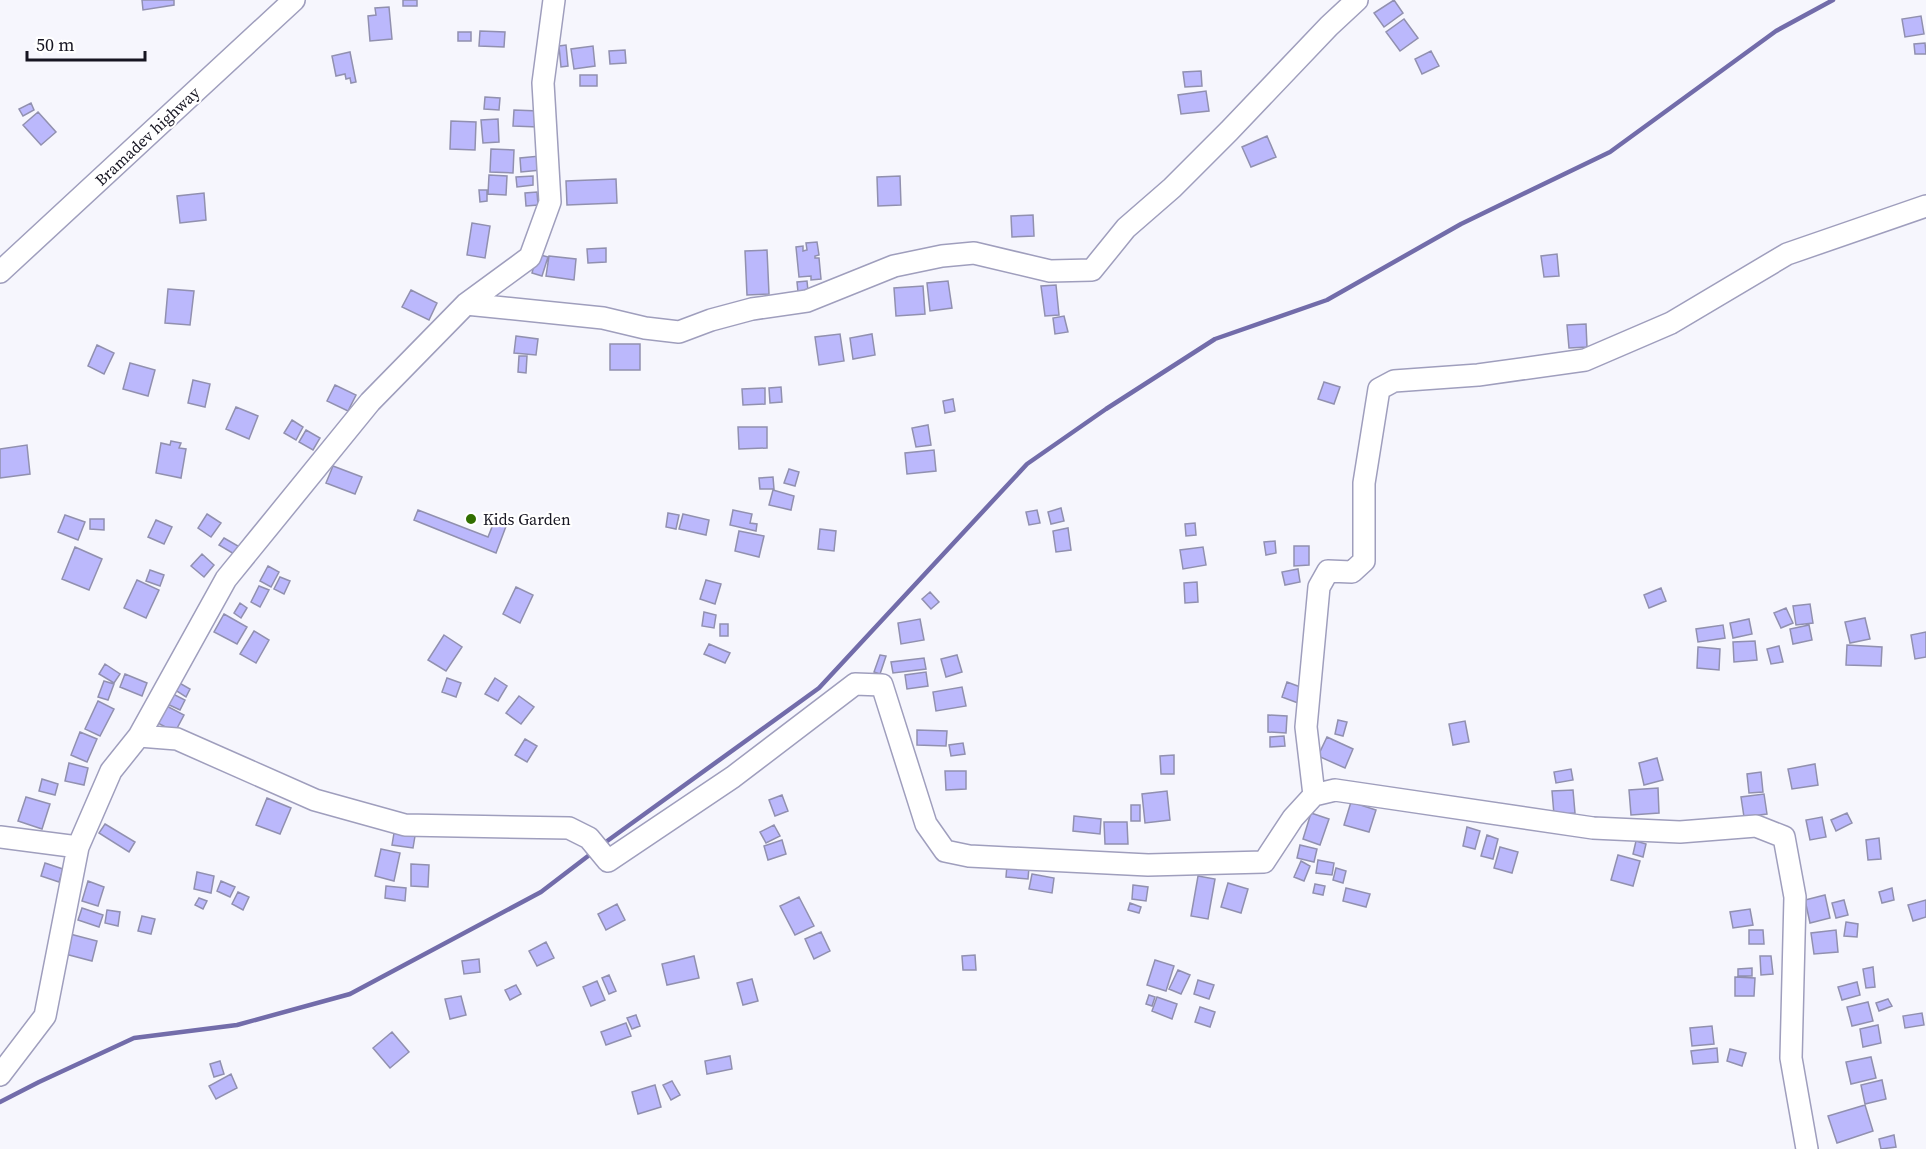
<svg xmlns="http://www.w3.org/2000/svg" width="1926" height="1149" viewBox="0 0 1926 1149" font-family="'Source Serif 4',serif">
<style>
.lines{fill:none;stroke-linecap:round;stroke-linejoin:round}
.stream{stroke:#726caa;stroke-width:4.5}
.building{fill:#bbb8fc;stroke:#9190af;stroke-width:1.5}
.minor-casing{stroke:#9f9ebd;stroke-width:24}
.minor{stroke:#fff;stroke-width:21}
.poi-dot{fill:#316e00;stroke:#fff;stroke-width:2}
.labels{text-anchor:middle;dominant-baseline:central;stroke-width:4.5;stroke-linejoin:round;paint-order:stroke}
.street-label{font-size:16px;fill:#161521;stroke:#fff}
.poi-label{font-size:16px;fill:#161521;stroke:#fff;text-anchor:start}
</style>
<rect width="100%" height="100%" fill="#f6f6fd"/>
<g class="lines">
<path class="stream" d="M603 844 819 688 1027 464 1106 409 1215 339 1327 300 1461 224 1610 152 1776 31 1833 0
M0 1102 39 1082 134 1038 237 1025 350 994 541 892 592 853"/>
</g>
<path class="building" d="M142 0H174V5L143 10Z
M403 0H417V6H403Z
M1394 0 1403 13 1384 27 1374 13Z
M389 7 392 39 370 41 368 16 376 15 375 8Z
M1921 16 1924 34 1905 37 1902 19Z
M1404 19 1418 38 1400 51 1386 32Z
M480 31 505 32 504 47 479 46Z
M458 32H471V41H458Z
M1925 43 1926 54H1915L1914 44Z
M566 45 568 66 561 67 559 46Z
M593 46 595 66 574 69 571 49Z
M625 50 626 63 610 64 609 51Z
M1431 51 1439 66 1422 74 1415 59Z
M350 52 356 82 351 83 350 78 346 79 345 74 336 76 332 56Z
M1201 71 1202 86 1185 87 1183 72Z
M580 75H597V86H580Z
M1206 91 1209 111 1181 114 1178 95Z
M485 97 500 98 499 110 484 109Z
M31 103 34 110 23 116 19 109Z
M514 110 539 111 538 127 513 126Z
M38 112 56 132 41 145 23 125Z
M498 119 499 142 483 143 481 120Z
M451 121 476 122 475 150 450 149Z
M1267 136 1276 157 1251 167 1242 147Z
M491 149 514 150 513 173 490 172Z
M540 156 541 170 521 172 520 158Z
M489 175 507 176 506 195 488 194Z
M533 176V185L517 187 516 177Z
M900 176 901 205 878 206 877 177Z
M616 179 617 203 567 205 566 181Z
M479 190H487V201L480 202Z
M537 192 538 205 526 206 525 193Z
M204 193 206 220 180 223 177 196Z
M1033 215 1034 236 1012 237 1011 216Z
M472 223 490 226 485 258 467 255Z
M817 242 819 255 815 256V258H819L821 279 811 280V276L799 277 796 247 803 246V251L807 250 806 243Z
M606 248V262L588 263 587 249Z
M767 250 769 294 747 295 745 251Z
M537 254 548 257 542 276 532 273Z
M1557 254 1559 276 1544 277 1541 256Z
M549 256 576 259 574 280 546 276Z
M807 281 808 291 798 292 797 282Z
M948 281 952 308 930 311 927 283Z
M1056 285 1059 315 1045 316 1041 286Z
M923 286 925 314 896 316 894 288Z
M168 289 194 291 190 325 165 323Z
M411 290 437 303 429 320 402 307Z
M1064 316 1068 332 1055 334 1053 318Z
M1586 324 1587 347 1569 348 1567 325Z
M840 334 844 361 819 365 815 337Z
M872 334 875 355 853 359 850 338Z
M516 336 538 339 536 355 514 353Z
M610 344H640V370H610Z
M97 345 114 353 104 374 88 366Z
M519 356H527L526 373 518 372Z
M130 363 155 370 148 396 123 389Z
M193 380 210 384 205 407 188 403Z
M1324 382 1340 387 1334 404 1318 399Z
M335 385 356 395 348 411 327 401Z
M781 387 782 402 770 403 769 388Z
M765 388V404L743 405 742 389Z
M953 399 955 411 945 413 943 401Z
M236 407 258 416 249 439 226 429Z
M292 420 303 427 296 440 284 433Z
M928 425 931 445 916 447 912 428Z
M738 427H767V448L739 449Z
M306 430 320 438 313 450 299 442Z
M171 441 181 443 179 448 186 449 181 478 156 473 161 443 170 445Z
M27 445 30 474 0 478V449Z
M934 450 936 471 907 474 905 453Z
M333 466 362 477 355 494 326 483Z
M789 469 799 472 795 486 784 483Z
M773 477 774 489H760L759 478Z
M773 490 794 496 791 510 769 505Z
M1061 508 1064 521 1051 524 1048 512Z
M418 510 488 537 496 517 508 521 496 553 414 520Z
M733 510 752 514 750 523 757 524 756 531 730 525Z
M1037 510 1040 523 1029 525 1026 512Z
M668 513 679 515 676 529 666 527Z
M207 514 221 523 211 537 198 528Z
M683 514 709 520 706 535 679 529Z
M65 515 85 522 78 540 58 532Z
M90 519H104V530L90 529Z
M156 520 172 527 164 544 148 537Z
M1195 523 1196 535 1186 536 1185 524Z
M1068 528 1071 550 1056 552 1053 531Z
M820 529 836 531 834 551 818 549Z
M739 531 764 536 759 557 735 551Z
M224 538 238 546 234 554 219 545Z
M1275 541 1276 553 1266 555 1264 542Z
M1294 546H1309V565L1294 566Z
M75 547 102 559 89 590 62 579Z
M1203 547 1206 565 1183 569 1180 550Z
M202 554 214 565 204 577 191 566Z
M268 566 279 572 271 587 260 581Z
M1298 569 1300 582 1285 585 1282 572Z
M150 570 164 575 160 586 146 581Z
M280 577 290 581 284 594 274 589Z
M137 580 159 590 146 618 124 608Z
M706 580 721 584 715 604 700 599Z
M1197 582 1198 602 1185 603 1184 583Z
M259 586 269 590 260 607 251 602Z
M516 587 533 595 520 623 503 614Z
M1661 588 1666 601 1649 608 1644 595Z
M930 592 939 602 931 609 922 599Z
M240 603 247 608 241 618 234 613Z
M1810 604 1813 623 1796 625 1793 606Z
M1786 608 1793 623 1781 628 1774 613Z
M704 612 716 615 714 628 702 626Z
M224 614 247 627 237 644 214 632Z
M1865 618 1870 639 1850 643 1845 622Z
M920 619 924 640 901 644 898 623Z
M1749 619 1752 634 1733 638 1730 623Z
M720 624H728V636H720Z
M1723 625 1725 638 1698 642 1696 629Z
M1809 625 1812 640 1793 644 1790 629Z
M254 631 269 640 256 663 240 654Z
M1926 632V657L1915 659 1911 635Z
M444 635 462 647 446 671 428 660Z
M1755 641 1757 660 1734 662 1733 642Z
M709 644 730 653 725 663 704 654Z
M1847 645 1882 647 1881 666 1846 665Z
M1779 646 1783 662 1771 664 1767 649Z
M1698 647 1720 649 1719 670 1697 668Z
M880 655 886 656 880 674 874 672Z
M957 655 962 672 946 677 941 659Z
M924 658 926 669 893 673 891 662Z
M105 664 120 674 114 683 99 674Z
M926 672 928 686 907 689 905 675Z
M125 674 147 683 142 696 120 687Z
M447 678 461 683 456 697 442 692Z
M495 678 507 686 498 701 485 694Z
M104 681 114 684 108 700 98 697Z
M176 681 190 689 186 697 172 688Z
M1287 682 1303 688 1298 703 1282 697Z
M962 687 966 706 936 711 933 692Z
M167 691 185 700 180 710 163 702Z
M519 696 534 707 521 724 506 713Z
M98 701 114 709 100 736 85 729Z
M161 703 184 715 175 732 152 720Z
M1268 715 1287 716 1286 733 1268 732Z
M1338 720 1347 722 1343 736 1335 734Z
M1465 721 1469 742 1453 745 1449 724Z
M917 730 947 731 946 746 917 745Z
M80 732 97 739 87 762 71 755Z
M1284 736 1285 746 1270 747V737Z
M1327 737 1353 749 1345 768 1318 756Z
M525 739 537 746 527 762 515 755Z
M963 743 965 754 951 756 949 745Z
M1174 755V774H1161L1160 756Z
M1657 758 1663 780 1644 785 1639 763Z
M69 763 88 768 84 785 65 781Z
M1815 764 1818 785 1792 789 1788 769Z
M1571 769 1573 780 1556 783 1554 772Z
M945 771H966V789L946 790Z
M1761 772 1763 792 1749 793 1747 774Z
M42 779 58 784 55 795 39 791Z
M1658 788 1659 813 1631 815 1629 790Z
M1573 790 1575 813 1554 815 1552 791Z
M1167 791 1170 820 1145 823 1142 794Z
M1764 794 1767 814 1744 817 1741 797Z
M782 795 788 811 775 816 769 800Z
M26 797 50 804 42 829 18 821Z
M267 798 291 808 280 834 256 825Z
M1351 802 1376 810 1369 832 1344 825Z
M1131 805H1140V821H1131Z
M1311 813 1329 819 1320 845 1303 839Z
M1847 813 1852 823 1836 831 1831 820Z
M1074 816 1101 819 1100 834 1073 831Z
M1822 817 1826 837 1810 840 1806 820Z
M1104 822H1127L1128 844H1105Z
M105 824 135 842 129 852 99 833Z
M774 825 780 836 766 843 760 832Z
M1467 827 1480 831 1475 849 1463 846Z
M394 833 415 836 413 848 392 845Z
M1487 835 1498 839 1493 859 1481 856Z
M1879 838 1881 859 1868 860 1866 840Z
M782 840 786 854 768 860 764 846Z
M1636 841 1646 844 1643 857 1633 854Z
M1300 845 1317 849 1314 862 1297 858Z
M1500 847 1518 852 1512 873 1494 868Z
M381 849 400 853 394 881 375 876Z
M1618 855 1640 861 1633 886 1611 880Z
M1318 860 1334 863 1332 875 1316 873Z
M1301 861 1310 866 1304 881 1294 877Z
M45 863 63 869 59 882 41 876Z
M411 864 429 865 428 887 411 886Z
M1007 865 1029 867 1028 879 1006 877Z
M1336 868 1346 871 1343 883 1333 880Z
M197 872 214 876 211 893 194 889Z
M1032 874 1054 878 1052 893 1029 889Z
M1198 876 1215 879 1208 919 1191 916Z
M88 881 104 887 98 906 82 901Z
M221 881 235 887 230 897 217 891Z
M1228 883 1248 889 1241 913 1221 907Z
M1315 884 1325 886 1323 895 1313 893Z
M1133 885 1148 887 1146 901 1132 899Z
M386 886 406 888 405 901 385 898Z
M1346 888 1370 894 1366 907 1343 901Z
M1892 888 1894 900 1882 903 1879 892Z
M238 892 249 897 243 910 232 904Z
M1825 895 1830 918 1810 923 1805 900Z
M799 897 814 926 795 935 780 906Z
M199 898 207 901 203 909 195 905Z
M1844 900 1848 915 1836 918 1832 903Z
M1926 900V917L1913 921 1908 905Z
M1130 903 1141 907 1139 913 1128 910Z
M617 904 625 920 606 930 598 914Z
M82 908 103 915 99 927 78 920Z
M1750 909 1753 925 1733 928 1730 912Z
M107 910 120 912 118 926 105 923Z
M142 916 155 919 151 934 138 931Z
M1846 922 1858 924 1857 937 1844 936Z
M1749 930H1763L1764 944H1749Z
M1836 930 1838 952 1814 954 1811 933Z
M821 932 830 951 814 959 805 939Z
M70 934 97 941 92 961 65 954Z
M546 942 554 958 537 966 529 951Z
M975 955 976 970H963L962 956Z
M694 956 699 978 667 985 662 964Z
M1760 956H1771L1773 974 1761 975Z
M479 959 480 972 464 974 462 961Z
M1155 960 1174 966 1166 991 1147 985Z
M1873 967 1875 987 1866 988 1863 969Z
M1752 968V976H1738V969Z
M1178 970 1190 975 1181 994 1169 989Z
M609 975 616 991 609 994 602 978Z
M1735 977 1755 978 1754 996H1735Z
M752 979 758 1001 743 1005 737 983Z
M1198 980 1214 985 1209 999 1194 994Z
M597 981 605 1000 591 1006 583 987Z
M1857 982 1860 995 1842 1000 1838 987Z
M516 985 521 994 510 1000 505 990Z
M1149 995 1155 997 1152 1006 1146 1004Z
M461 996 466 1015 450 1019 445 999Z
M1157 997 1177 1004 1172 1019 1152 1011Z
M1888 999 1892 1006 1879 1011 1876 1003Z
M1868 1002 1873 1021 1852 1026 1847 1007Z
M1200 1007 1215 1012 1210 1027 1195 1022Z
M1922 1013 1924 1025 1905 1028 1903 1016Z
M636 1015 640 1026 632 1029 627 1018Z
M626 1023 631 1036 606 1045 601 1032Z
M1878 1025 1881 1043 1863 1047 1860 1029Z
M1712 1026 1714 1044 1692 1046 1690 1028Z
M392 1032 409 1052 390 1068 373 1048Z
M1717 1048 1718 1062 1693 1064 1691 1051Z
M1730 1049 1746 1053 1742 1066 1727 1061Z
M730 1056 732 1069 707 1074 705 1061Z
M1871 1057 1876 1078 1851 1084 1846 1062Z
M220 1061 224 1074 214 1077 210 1064Z
M231 1074 237 1088 216 1099 209 1086Z
M1882 1080 1886 1099 1865 1104 1861 1085Z
M672 1081 680 1095 671 1100 663 1085Z
M655 1085 661 1107 638 1114 632 1092Z
M1865 1105 1873 1131 1837 1143 1828 1116Z
M1894 1135 1896 1147 1881 1149 1879 1139Z"/>
<g class="lines">
<defs>
<path id="minor" d="M0 272 294 0
M466 304 603 318 645 328 679 332 711 320 752 309 807 301 894 266 942 256 974 253 1050 271 1092 270 1126 228 1172 188 1229 131 1329 26 1357 0
M139 736 226 579 370 402 466 304 530 257 550 202 543 83 554 0
M1314 795 1306 727 1319 587 1328 571 1352 572 1364 561V483L1379 389 1394 381 1478 375 1585 360 1671 323 1787 254 1926 206
M0 837 78 847 111 771 139 736 177 739 315 800 405 825 569 828 589 838 608 861 733 777 855 684 882 685 926 824 945 851 969 856 1148 865 1264 862 1293 818 1314 795 1335 790 1593 828 1680 832 1756 826 1784 837 1795 897 1791 1058 1807 1149
M0 1075 45 1016 78 847"/>
</defs>
<use href="#minor" class="minor-casing"/>
<use href="#minor" class="minor"/>
</g>
<circle class="poi-dot" cx="471" cy="519" r="6"/>
<g class="labels">
<g class="street-label">
<text transform="translate(147 136) rotate(-43)">Bramadev highway</text>
</g>
<g class="poi-label">
<text x="483" y="519">Kids Garden</text>
</g>
</g>
<path d="M27 51v9h118v-9" fill="none" stroke="#161521" stroke-width="3"/>
<text x="36" y="51" font-size="18" fill="#161521" stroke="#ffffff" stroke-width="4.5" paint-order="stroke">50 m</text>
</svg>
